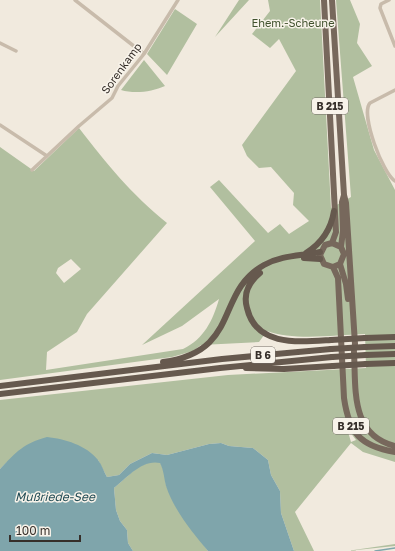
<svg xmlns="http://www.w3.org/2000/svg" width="395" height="551" viewBox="0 0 395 551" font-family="'Golos Text',sans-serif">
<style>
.green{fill:#b1bf9f;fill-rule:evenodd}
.water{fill:#7fa5ab}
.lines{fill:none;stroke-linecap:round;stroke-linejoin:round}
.stream{stroke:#7fa5ab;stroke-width:1.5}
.minor{stroke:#c8bbab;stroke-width:3.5}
.primary{stroke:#77685c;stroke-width:6}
.trunk{stroke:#66594e;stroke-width:6}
.trunk-bridge{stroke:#66594e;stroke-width:6}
.labels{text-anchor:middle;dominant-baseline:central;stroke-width:3;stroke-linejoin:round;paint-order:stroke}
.shield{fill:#f8f3ea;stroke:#706a64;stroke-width:1}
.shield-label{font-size:10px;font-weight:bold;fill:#362f2a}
.park-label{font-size:11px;fill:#42532f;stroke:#f8f3ea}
.street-label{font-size:11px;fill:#362f2a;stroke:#f8f3ea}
.water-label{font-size:12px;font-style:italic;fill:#224c55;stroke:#f8f3ea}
</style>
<rect width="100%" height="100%" fill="#f1eade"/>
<path class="green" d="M239 0H249L215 37Z
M268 0H320L331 208 351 197 336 0H350L360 24 357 43 372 66 353 77 374 150 395 190V462L363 452 351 443 295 512 314 551H294L281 513 280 491 271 475 268 460 253 448 229 446 221 443 209 444 167 455 152 453 130 464 119 475 107 477 98 460 7 462 0 469V400L228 375 366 368 365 334C335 335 294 341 267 331L259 342 201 345 193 351 172 357 0 380V147L34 171 79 128C107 164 131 194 167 223L87 314 77 332 47 352 46 370 183 349C204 339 213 320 219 299L182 326 142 345 255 241 210 187 219 180 268 233 280 224 289 234 309 221 293 205 294 193 271 167 259 168 247 156 242 145 296 71 279 39 270 48 252 34 270 11ZM71 259 81 269 64 283 56 273 58 268ZM344 418 350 432 356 440 351 442Z
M175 9 197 24 167 75 147 54Z
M144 60 165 86C152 92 134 94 121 90Z
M152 461 160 462 165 473 166 485 175 505 208 551H133L128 543 127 530 120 521 116 510 114 488 138 467Z
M395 544V546L347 551Z"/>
<path class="water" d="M47 437C65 439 86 445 98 460 102 465 104 472 107 477L119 475 130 464 152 453 167 455 209 444 221 443 229 446 253 448 268 460 271 475 280 491 281 513 294 551H208C192 532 174 510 166 486 164 478 164 471 160 463 142 459 127 478 114 488L116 510 120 521 127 530 128 543 133 551H0V469C16 452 24 443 47 437Z"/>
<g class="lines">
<path class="stream" d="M375 551 395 548"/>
<path class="minor" d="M75 0 144 54
M389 0 381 4 380 8 395 46
M0 43 16 51
M395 90 370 103C360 114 383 174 395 181
M0 125 47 156
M32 170 79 126 112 98 118 86 144 54 178 0"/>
<path class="primary" d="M324 0 336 232 332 243 325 245 320 255 324 264 333 267 340 264 344 254 341 247 332 243
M332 0 344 195 346 203 355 344 354 350
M341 247 343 231 342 202 344 195
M340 264 346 284 348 299
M333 267 338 278 344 398C349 433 360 446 395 452
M354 352C356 389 350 435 395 446"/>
<path class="trunk" d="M306 253C322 243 331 230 334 211
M304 258 320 259
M260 273C249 282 243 294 247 308 256 347 299 342 331 340
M365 338 395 337
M365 347 395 346
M366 355 395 354
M163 362C242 351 214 293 264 265 282 255 301 256 320 252
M366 364 395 363
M246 368 284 369 333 366
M0 386 222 359 331 349
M0 394 220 368 332 357"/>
<path class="trunk-bridge" d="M331 340 365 338
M331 349 365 347
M332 357 366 355
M333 366 366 364"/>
</g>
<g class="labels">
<g class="shield">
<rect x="312" y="98" width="36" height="16" rx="3"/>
<rect x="251" y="347" width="24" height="16" rx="3"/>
<rect x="333" y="418" width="36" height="16" rx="3"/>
</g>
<g class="shield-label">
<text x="330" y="106">B 215</text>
<text x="263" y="355">B 6</text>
<text x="351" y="426">B 215</text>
</g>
<g class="park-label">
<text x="293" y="22">Ehem.-Scheune</text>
</g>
<g class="street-label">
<text transform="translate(121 68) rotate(-54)">Sorenkamp</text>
</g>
<g class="water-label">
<text x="55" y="496">Mußriede-See</text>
</g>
</g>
<path d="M10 535v6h70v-6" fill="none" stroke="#362f2a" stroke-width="2"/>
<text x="16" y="535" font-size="12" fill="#362f2a" stroke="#f8f3ea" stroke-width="3" paint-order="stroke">100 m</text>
</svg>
